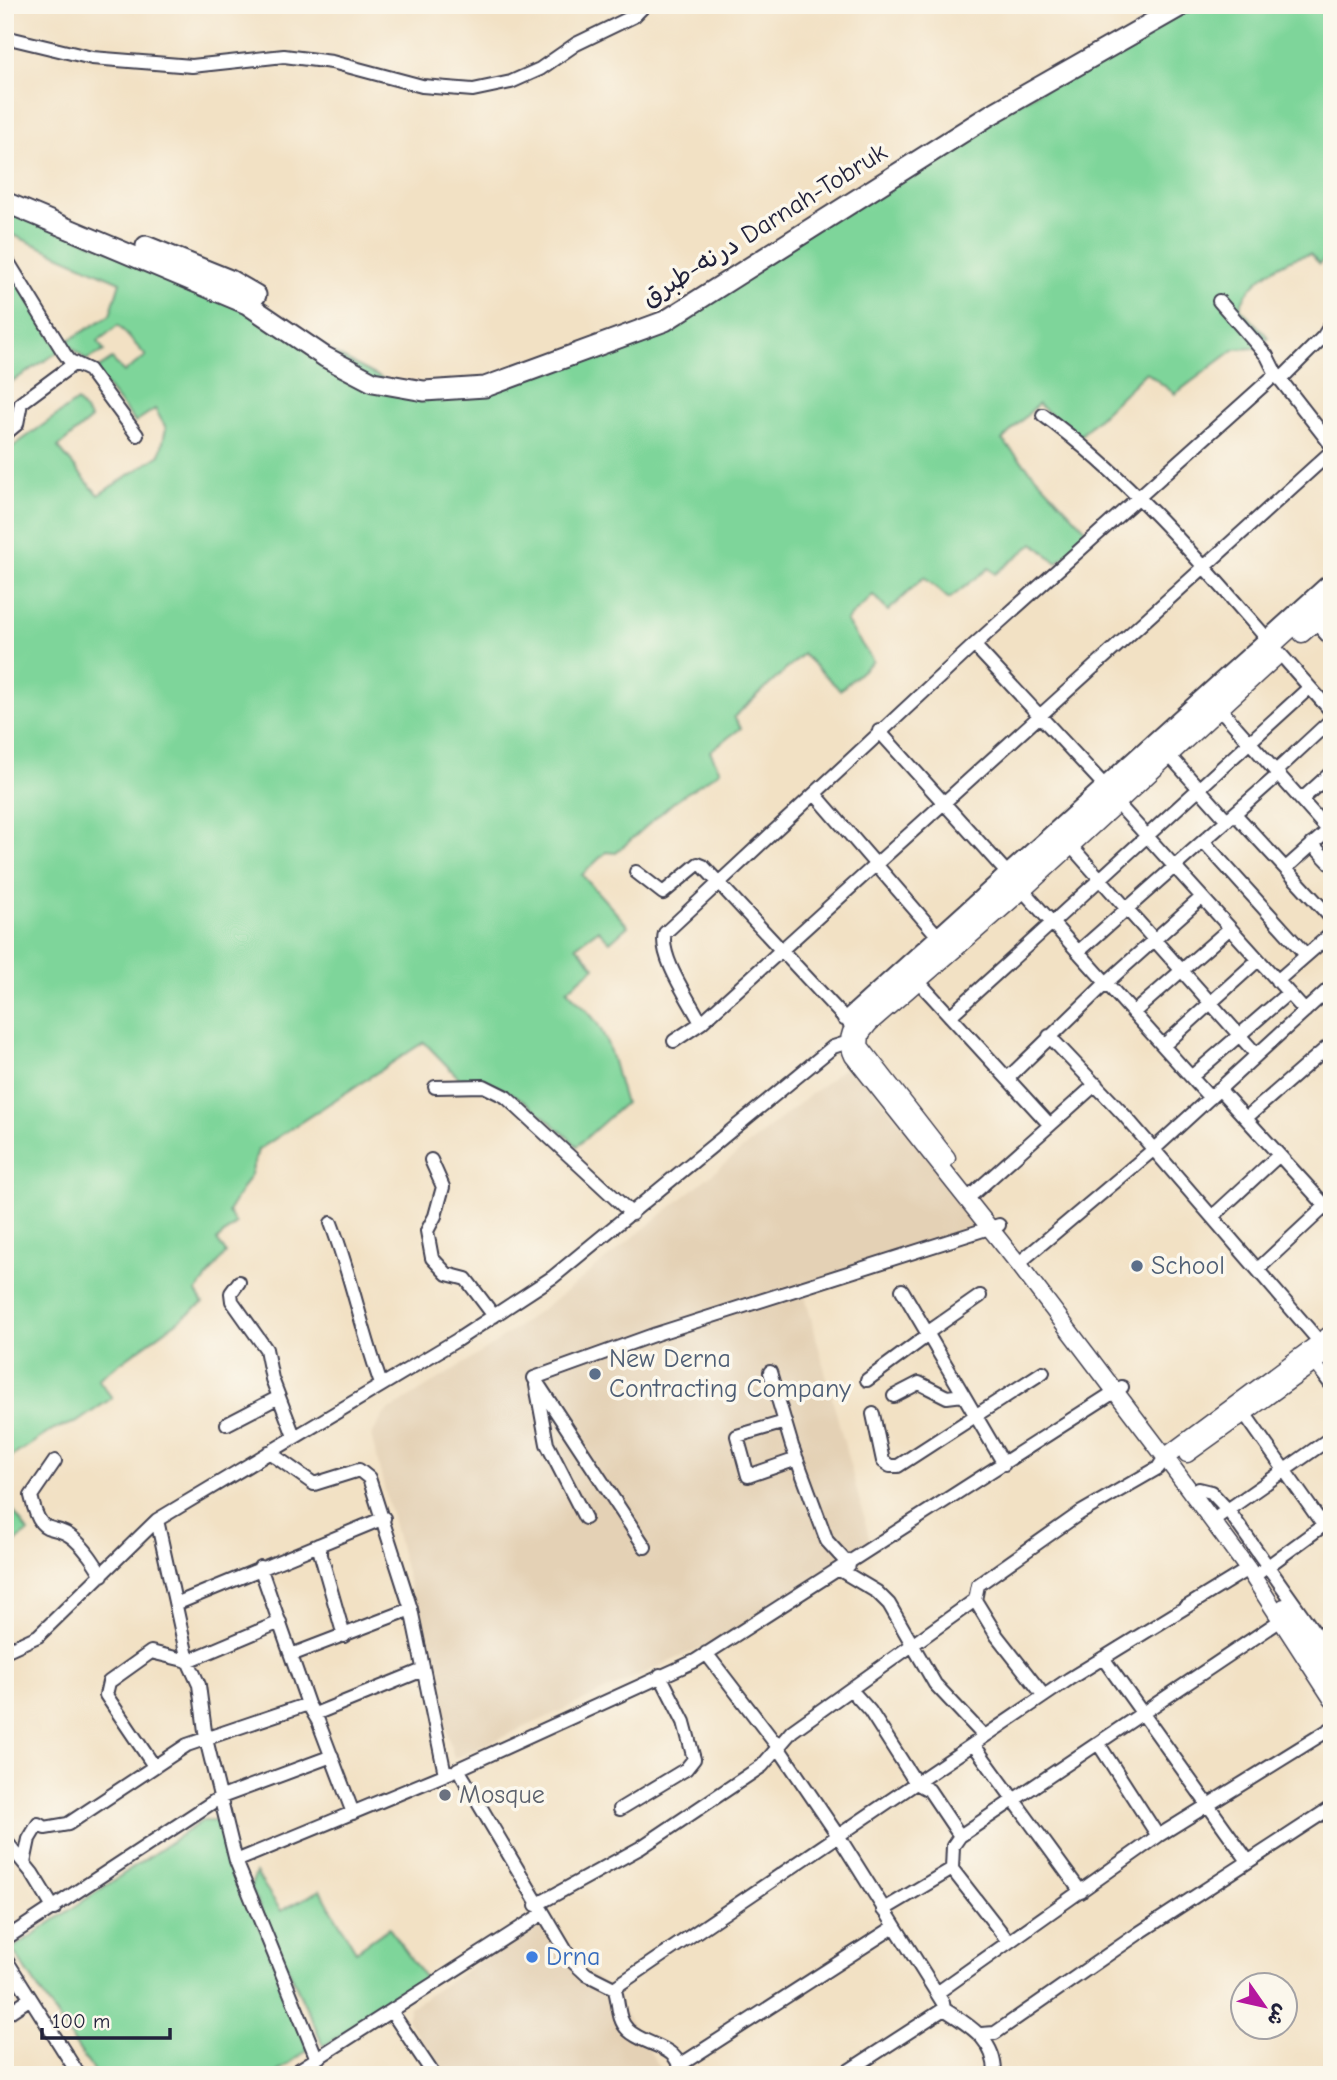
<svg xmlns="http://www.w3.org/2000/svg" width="1337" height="2080" viewBox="0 0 1337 2080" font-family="'Comic Neue','Playpen Sans Arabic',sans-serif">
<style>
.built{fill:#e4d1b5}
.green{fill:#7ed59a;stroke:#507c6a;stroke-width:2}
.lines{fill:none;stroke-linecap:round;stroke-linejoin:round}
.minor-casing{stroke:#413f50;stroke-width:16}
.major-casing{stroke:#413f50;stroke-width:19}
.highway-casing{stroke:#413f50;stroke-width:23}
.minor{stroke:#fff;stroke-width:12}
.major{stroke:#fff;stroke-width:16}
.highway{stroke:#fff;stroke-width:19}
.service-dot{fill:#5c6f8a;stroke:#fbf7ec;stroke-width:2.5}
.worship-dot{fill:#6b7280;stroke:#fbf7ec;stroke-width:2.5}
.shop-dot{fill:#3f7fe0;stroke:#fbf7ec;stroke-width:2.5}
.labels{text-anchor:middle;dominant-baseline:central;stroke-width:7;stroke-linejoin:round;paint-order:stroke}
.street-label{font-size:26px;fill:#22223b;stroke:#fbf7ec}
.service-label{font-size:26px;fill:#4e5e75;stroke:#fbf7ec;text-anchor:start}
.worship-label{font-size:26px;fill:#5b616d;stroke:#fbf7ec;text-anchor:start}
.shop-label{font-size:26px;fill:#366cbe;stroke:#fbf7ec;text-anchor:start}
</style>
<rect width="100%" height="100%" fill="#fbf7ec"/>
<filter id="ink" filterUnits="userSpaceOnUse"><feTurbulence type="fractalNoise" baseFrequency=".0143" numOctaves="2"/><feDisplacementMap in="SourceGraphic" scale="14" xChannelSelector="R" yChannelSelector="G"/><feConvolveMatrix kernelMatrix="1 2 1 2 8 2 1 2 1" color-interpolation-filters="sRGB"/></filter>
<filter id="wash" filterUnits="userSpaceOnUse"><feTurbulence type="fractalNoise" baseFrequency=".00686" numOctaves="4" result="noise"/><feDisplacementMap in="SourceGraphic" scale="28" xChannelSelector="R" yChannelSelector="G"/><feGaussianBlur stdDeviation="1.57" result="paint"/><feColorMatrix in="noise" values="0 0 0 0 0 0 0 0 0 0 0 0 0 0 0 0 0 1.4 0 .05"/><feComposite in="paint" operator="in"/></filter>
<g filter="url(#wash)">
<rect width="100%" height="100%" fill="#f2e1c4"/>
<path class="built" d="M851 1062 989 1231 803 1288 872 1548 720 1639 454 1759 371 1436 385 1413 490 1347 568 1290Z
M547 1918 573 1960 609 1988 665 2075H443L407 2019 410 2007Z"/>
<path class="green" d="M1189 5H1332V249L1320 264 1310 254C1283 259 1248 281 1240 308L1269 338 1255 348 1235 349 1175 394 1146 372 1079 437 1038 404 1002 440 1090 534 1057 563 1034 543 995 574 989 568 949 599 924 577 888 611 873 595 846 621 873 661 840 690 803 654 734 717 741 728 710 751 720 771 676 800 616 853 606 852 582 875 628 926 610 942 598 930 576 946 595 967 567 990C577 1002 593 1014 600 1028 613 1051 616 1078 625 1103L577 1146C542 1114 509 1080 459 1078L424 1042 258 1150 251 1174 228 1212 236 1224 217 1240 226 1253 196 1292 203 1303 98 1379 112 1398 77 1422 54 1429 5 1461V452L77 401 91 419 58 447 98 495 160 455 166 428 155 409 135 422 94 371 112 359 124 372 146 356 118 325 98 341 104 351 86 360 66 342 110 315 120 282 11 234 5 236V208L224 297 422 399 459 398 492 391 631 338 967 133Z
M5 260 60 351 5 386Z
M5 1499 28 1532 5 1550Z
M202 1821H218L308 2050 273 2075H96L12 1949Z
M256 1873 281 1911 320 1890 356 1951 389 1928 426 1980 324 2046 250 1887Z"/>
</g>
<g filter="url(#ink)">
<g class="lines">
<defs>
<path id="minor" d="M5 37 92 58 192 66 284 56 332 62 422 86 473 90 511 82 540 69 576 44 634 16 645 5
M5 257 64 353 70 361 89 370 137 435
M1219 301 1267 356 1276 374
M1280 380 1323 337 1332 323
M1043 415C1155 497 1239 611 1332 712
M5 434 17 424 21 403 75 363
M1315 622 1332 641
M974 645 1103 784
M1220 709 1328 830
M879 731 1210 1098
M1169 755 1227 820
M1275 772 1332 719
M815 794 943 942
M1301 800 1332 772
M1117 803 1305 1011
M1235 814 1332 919
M1204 842 1306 955
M1312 844 1332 865
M1070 845 1256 1054
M1286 868 1332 827
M636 872 663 893 698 864 703 866 851 1025
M1078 952 1278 775
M1277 981 1332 933
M919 982 1050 1125
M1133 1013 1229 929
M950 1016 1309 688
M844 1019 1332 578
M701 1023C690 1001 658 956 665 933L974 645 1276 374 1332 446
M1049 1036 1124 1115 1325 1348
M674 1041 701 1023 1332 451
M1163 1046 1258 960
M1191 1077 1288 993
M1008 1078 1106 983 1201 898
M435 1087 484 1086 506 1097 632 1214
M1219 1089 1332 1213
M1246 1118 1332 1043
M431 1160 443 1187 435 1216 427 1231 432 1258 447 1274 466 1279 494 1316
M974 1193 1096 1084
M1213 1216 1279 1155
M331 1223C351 1275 362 1331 381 1384
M1020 1266 1025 1258 1153 1150 1332 986
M1258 1269 1332 1200
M239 1282 231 1293 232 1301 266 1349 272 1379 294 1436
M902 1290 1004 1464
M927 1333 980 1296
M1314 1362 1332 1386
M770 1372 792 1446 827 1541 849 1565
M534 1378 656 1334 999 1225
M534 1378 645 1547
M867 1380 928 1335
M536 1385 547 1444 585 1518
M894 1396 919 1383 947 1397 963 1395
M1244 1413 1323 1525
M873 1414 883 1461 890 1466H898L1043 1372
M785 1422 737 1436 748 1476 797 1459
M227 1424 279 1397
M269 1452 314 1484 359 1470 369 1478 411 1609 445 1774
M55 1461 31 1496C42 1543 51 1519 74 1539 86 1549 94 1562 102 1575
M1199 1489 1211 1492 1228 1510 1332 1657
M1219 1516 1332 1437
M157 1520 188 1661 199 1685 206 1739 236 1861 317 2059
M318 1545 344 1636
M260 1567 308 1704 318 1721 353 1813
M840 1570 877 1592 889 1604 935 1684 984 1736
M1260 1572 1332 1519
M975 1600 997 1636 1044 1696
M178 1603 384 1518
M5 1651 38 1636 157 1520 457 1340 553 1277 833 1047 855 1040
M706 1653 778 1747 839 1837 943 2003 944 2009C970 2026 996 2040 995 2075
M291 1655 411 1609
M1103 1658 1248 1861
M852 1691 870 1711 916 1783 929 1790 960 1836
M315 1714 423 1670
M1098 1743 1158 1836
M973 1744 1081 1892
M154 1766 106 1695 109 1682 151 1652 188 1661 280 1622
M620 1809 686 1769 694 1759 684 1722 660 1675
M5 1840 32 1873 54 1909
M236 1861 451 1772
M24 1863 29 1839 38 1824 45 1828 68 1824 187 1745 308 1704
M952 1869 1008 1941
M536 1905 640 1848 762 1766 792 1731 975 1600 978 1585 1080 1513 1158 1468 1165 1457
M883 1910 952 1869 953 1846 960 1836 1281 1620
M5 1939 219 1798 332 1756
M5 1958 79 2075
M614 1988 1069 1679 1248 1569
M937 1993 1158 1836 1332 1728
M391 2011 434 2075
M5 2015 29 1999
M981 2034 995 2033 1139 1933 1332 1807
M680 2065 894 1927
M291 2075 542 1914
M679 2075C683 2045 645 2047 628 2030 616 2018 620 2002 614 1988L586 1974 572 1961 458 1769 695 1661 1122 1387
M842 2075 944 2009"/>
<path id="major" d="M1332 592 865 1014C852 1027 844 1037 853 1056L1020 1266 1165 1457 1248 1569 1332 1699
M1302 634 1332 608
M947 1158 860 1046 861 1034 870 1023 1023 890 1275 658
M1187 1454 1332 1350
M1165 1457 1332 1333
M1284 1607 1332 1674"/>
<path id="highway" d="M5 202 247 304 325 357 373 382 424 391 485 387 665 321 990 115 1183 5
M146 246 230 280 256 295"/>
</defs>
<use href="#minor" class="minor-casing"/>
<use href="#major" class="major-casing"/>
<use href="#highway" class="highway-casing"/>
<use href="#minor" class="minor"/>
<use href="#major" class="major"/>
<use href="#highway" class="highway"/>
</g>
</g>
<g class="service-dot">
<circle cx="1137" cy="1266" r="7"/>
<circle cx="595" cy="1374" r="7"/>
</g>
<circle class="worship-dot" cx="445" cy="1795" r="7"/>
<circle class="shop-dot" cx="532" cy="1957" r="7"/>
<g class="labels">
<g class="street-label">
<text transform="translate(764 225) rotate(-32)">درنه-طبرق Darnah-Tobruk</text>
</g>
<g class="service-label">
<text x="1151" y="1266">School</text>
<text x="609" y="1359">New Derna<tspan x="609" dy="30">Contracting Company</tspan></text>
</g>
<g class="worship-label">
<text x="459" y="1795">Mosque</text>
</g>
<g class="shop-label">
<text x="546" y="1957">Drna</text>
</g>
</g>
<rect width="1337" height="2080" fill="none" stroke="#fbf7ec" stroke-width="28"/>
<g transform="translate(1264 2006) rotate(124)"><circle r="33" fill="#fbf7ec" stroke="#a4a2a5" stroke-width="2"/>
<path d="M0-5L12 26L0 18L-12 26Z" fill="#b5179e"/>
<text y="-10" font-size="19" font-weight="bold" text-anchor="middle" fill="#22223b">ش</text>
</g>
<path d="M42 2028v10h128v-10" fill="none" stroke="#22223b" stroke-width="3.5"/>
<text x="52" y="2028" font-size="21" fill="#22223b" stroke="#fbf7ec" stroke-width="5" paint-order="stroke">100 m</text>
</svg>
